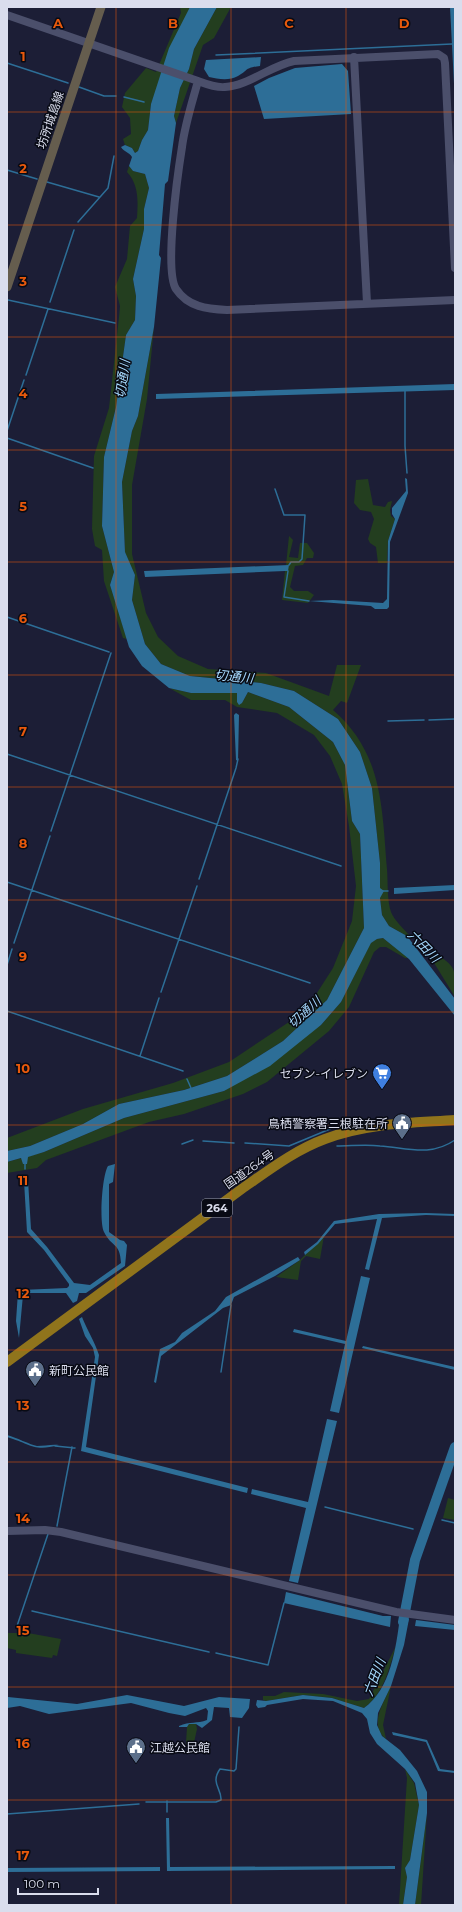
<svg xmlns="http://www.w3.org/2000/svg" width="462" height="1912" viewBox="0 0 462 1912" font-family="Montserrat,'Noto Sans JP',sans-serif">
<style>
.green{fill:#233e1f}
.water{fill:#2d6e97}
.lines{fill:none;stroke-linecap:round;stroke-linejoin:round}
.stream{stroke:#2d6e97;stroke-width:1.5}
.river{stroke:#2d6e97;stroke-width:10}
.tertiary{stroke:#4b4f6b;stroke-width:8}
.secondary{stroke:#655d4e;stroke-width:9}
.trunk{stroke:#90741c;stroke-width:10}
.grid{fill:none;stroke:#e8590c;stroke-width:1;stroke-opacity:0.55}
.labels{text-anchor:middle;dominant-baseline:central;stroke-width:3;stroke-linejoin:round;paint-order:stroke}
.shield{fill:#080a14;stroke:#9b9eac;stroke-width:1}
.shield-label{font-size:11px;font-weight:bold;fill:#dadded}
.street-label{font-size:12px;fill:#dadded;stroke:#080a14}
.poi-label{font-size:12px;fill:#dadded;stroke:#080a14;text-anchor:end}
.water-label{font-size:13px;font-style:italic;fill:#a4d7fb;stroke:#080a14}
.grid-label{font-size:13px;text-anchor:middle;font-weight:bold;fill:#e8590c;stroke:#080a14;stroke-width:3;stroke-linejoin:round;paint-order:stroke}
</style>
<rect width="100%" height="100%" fill="#1c1e36"/>
<path class="green" d="M180 7H190L151 104 148 130 142 140 138 151 135 153 132 148 125 145 123 139 131 134 130 118 122 107 125 93 146 68 156 72 181 13Z
M217 7H231L214 38 203 45 176 123 174 116 180 88 189 69 194 49Z
M129 166 133 171 145 174 149 188 144 209V229L133 279 136 296 135 320 126 335 116 407 104 457 102 526 114 572 110 585 127 639 123 638 104 581 102 550 95 546 92 529 94 456 109 408 119 317 120 306 115 287 127 259 130 226 137 218C138 201 139 185 127 172Z
M154 327 147 399 132 485V554L146 613 158 637 178 656 208 669 266 673 329 696 337 665H361L347 703 341 701 333 710C383 753 382 808 387 869 388 881 387 901 391 912 394 920 404 929 410 936H407L389 926 382 915 380 898V863L372 788 360 752 338 719 294 691 261 683 190 676 161 664 145 644 132 600 135 575 125 553 122 482 132 431 138 416Z
M368 479 373 505 385 507 388 502 392 501 390 510 391 516 395 519 388 541 387 563H378L376 547 370 543 368 539 374 519 371 512 360 510 354 503 356 480Z
M289 536 293 540 289 557 298 558 300 543H307L314 553 313 558H307L303 565 295 566 290 587 294 591H308L314 595 308 603 282 600 285 571H288V565H286Z
M169 688 191 693H237V702L242 703 248 692 289 707 333 742 345 765 352 821 360 834 364 928 327 1000 283 1041 227 1076 184 1090 119 1104 83 1124 30 1146 7 1151V1138L83 1109 173 1083 229 1062 289 1022 315 996 333 968 352 921 356 886 349 826 342 784 330 756 314 735 277 713 237 707 225 700H191Z
M383 938 409 958H405L386 947H380L374 952 349 1007 329 1031 267 1082 243 1094 184 1114 149 1122 46 1160 37 1168 7 1173V1162L44 1152 124 1118 224 1091 321 1025 341 1002 371 942 377 939Z
M433 952C458 968 455 968 455 997L428 953Z
M324 1236 320 1259 306 1256 301 1261 298 1280 276 1277 300 1260Z
M448 1498 455 1500V1520L443 1518Z
M7 1633H28L61 1639 57 1656 53 1655 52 1658 16 1653V1650L7 1648Z
M396 1646C389 1668 384 1694 364 1708L332 1698 303 1695 266 1701 263 1700V1696H275L284 1692 323 1694 357 1701 369 1699Z
M391 1686 383 1725 386 1739C368 1725 384 1702 391 1686Z
M189 1724H196L197 1729 193 1747 188 1748 186 1743 187 1727Z
M405 1769 414 1783 419 1805 410 1860 405 1868 407 1877 403 1905H399L407 1778Z
M427 1813 421 1905H415Z"/>
<path class="water" d="M190 7H217L194 49 189 69 180 88 174 116 176 123 168 181 165 184 159 255 161 258 154 327 138 416 132 431 122 482 125 552 135 575 132 600 145 644 161 664 190 676 261 683 294 691 338 719 360 752 372 788 380 863V888L384 891 380 898 382 915 389 926 407 936 455 999V1016L409 959 383 938 377 939 371 943 341 1002 321 1025 270 1066 224 1091 124 1118 44 1152 28 1157 27 1164H23L21 1158 7 1162V1151L30 1146 83 1124 119 1104 184 1090 227 1076 283 1041 327 1000 364 928 360 834 352 821 345 765 333 742 289 707 248 692 242 703 239 705 237 702V693H191L169 688 142 666 129 647 110 585 114 572 102 526 104 457 116 407 126 335 135 320 136 296 133 279 144 229V209L149 188 145 174 133 171 129 166 132 157C129 152 124 152 121 147L125 145 132 148 135 153 138 151 142 140 148 130 151 104 169 48Z
M450 7H455V103Z
M261 57 260 66C244 68 249 70 238 76 229 81 218 79 209 77L204 69 206 60Z
M342 64 348 71 351 114 264 119 254 86 269 78 295 68Z
M455 384V390L156 399V394Z
M405 478 407 479 408 493 390 542 389 607 387 609H375L371 606 309 601 333 600 383 603 387 599 388 541 395 519 392 514V508L406 491Z
M289 565 288 571H285L145 577 144 571Z
M236 713 239 715 238 761 236 760 234 715Z
M455 885V890L394 894V888Z
M115 1164 113 1182 109 1184V1232L120 1240 124 1241 127 1245 125 1266 86 1293H79L77 1301 73 1303 66 1293H25L23 1295 19 1338 16 1321 18 1292 21 1290 67 1288 69 1286V1284L44 1250 27 1232 24 1181 28 1180 31 1229 47 1247 74 1283 90 1285 121 1263C120 1242 112 1248 104 1232 99 1223 102 1175 108 1166Z
M426 1213 455 1214V1216L426 1215 382 1218 369 1270 365 1269 377 1219 335 1224 318 1244 305 1255 304 1252 317 1242 334 1221 379 1214Z
M298 1257 300 1260 275 1276 234 1297 231 1305 223 1308 161 1356 156 1383 154 1382 160 1349 175 1342 182 1333 215 1311 226 1297Z
M361 1276 370 1278 339 1413 330 1411 345 1344 293 1332 294 1329 346 1341Z
M82 1317C87 1330 95 1342 99 1355L86 1447 248 1488 247 1493 81 1451 95 1357 93 1348 85 1336 79 1319Z
M363 1346 455 1367V1370L362 1348Z
M327 1419 337 1421 298 1583 289 1581 306 1508 251 1494 252 1489 308 1502Z
M7 1435C15 1437 31 1445 37 1446 44 1446 52 1444 59 1445 33 1452 31 1444 7 1437Z
M455 1439V1452L445 1482H441Z
M286 1592 383 1616H391L390 1627 284 1603Z
M400 1617 409 1619 404 1645 391 1686 378 1713 377 1725 382 1736 400 1750 417 1771 427 1792V1813L415 1905H403L407 1877 405 1868 410 1860 419 1805 415 1783 405 1769 377 1744 370 1733 367 1719 362 1713 333 1701 303 1699 267 1705 265 1707 258 1708 256 1705 257 1700 266 1701 303 1695 332 1698 364 1708C391 1689 396 1647 400 1617Z
M416 1620 455 1625V1630L415 1626Z
M127 1695 184 1706 219 1697 250 1699 249 1708 242 1718 230 1717 229 1708 214 1707 212 1720 202 1728 196 1724H189L187 1727H179V1726C190 1721 197 1724 207 1720L208 1711 206 1708 185 1716 169 1713 131 1703 49 1714 20 1706 7 1708 8 1697 77 1704Z
M392 1732 427 1740 440 1769 455 1771V1773L438 1771 426 1742 393 1735Z
M166 1818H169L170 1867 395 1866V1869L167 1871Z
M160 1867V1871L7 1872V1868Z"/>
<g class="lines">
<path class="stream" d="M216 55 452 44
M7 63 68 83
M79 87 104 96H116
M124 97 144 102
M7 170 37 179
M47 182 99 197
M78 222 108 188 114 156
M8 300 115 323
M50 302 74 230
M26 375 48 309
M405 391V446L407 473
M7 431 24 380
M7 438 93 468
M275 489 284 515H305L302 559 299 562H291L289 565
M288 571 284 597 309 601
M7 617 109 652
M429 720 455 719
M388 721 424 720
M7 754 341 866
M51 831 111 653
M199 879 236 768 238 759
M7 882 310 983
M382 891H388
M14 943 50 836
M7 965 12 949
M161 992 197 886
M7 1011 183 1071
M140 1056 159 998
M187 1079 191 1088
M203 1141 234 1143
M245 1143 289 1146 330 1129
M182 1144 193 1140
M337 1146C351 1146 366 1144 380 1146 408 1148 430 1157 455 1140
M25 1163V1169
M221 1372 231 1305
M55 1446 75 1448
M325 1507 413 1529
M442 1520 455 1523
M57 1526 72 1447
M32 1611 209 1652
M17 1626 48 1534
M216 1653 268 1665 284 1603
M167 1801V1812
M146 1802H216L221 1800C222 1789 210 1783 220 1769L234 1771 236 1769 239 1727
M7 1814 139 1804"/>
<path class="river" d="M403 1622 415 1560 455 1447"/>
<path class="tertiary" d="M7 15 198 81C206 84 216 88 225 87 248 86 270 66 294 61L438 54 444 58 445 63 455 268
M354 57 367 303
M198 81C192 103 185 124 182 147 178 172 164 270 176 289 188 307 207 309 227 310L455 300
M7 1531 45 1530 61 1532 396 1612 455 1620"/>
<path class="secondary" d="M7 287 101 7"/>
<path class="trunk" d="M7 1362 243 1188C269 1170 295 1150 325 1139 366 1123 412 1123 455 1120"/>
</g>
<path class="grid" d="M116 7V1905M231 7V1905M346 7V1905M7 112H455M7 225H455M7 337H455M7 450H455M7 562H455M7 675H455M7 787H455M7 900H455M7 1012H455M7 1125H455M7 1237H455M7 1350H455M7 1462H455M7 1575H455M7 1687H455M7 1800H455"/>
<defs>
<symbol id="supermarket-pin" viewBox="-11 -11 22 30"><path d="M0 17L-7.5 6A9.5 9.5 0 1 1 7.5 6Z" fill="#3f7fe0" stroke="#080a14"/><path d="M-6-5.5h2.5l.6 2H6L4.5 2H-2.5L-4.4-4H-6ZM-1.5 3.2a1.3 1.3 0 1 0 .1 0ZM3 3.2a1.3 1.3 0 1 0 .1 0Z" fill="#fff"/></symbol>
<symbol id="civic-pin" viewBox="-11 -11 22 30"><path d="M0 17L-7.5 6A9.5 9.5 0 1 1 7.5 6Z" fill="#5c6f8a" stroke="#080a14"/><path d="M-.6-6.5H3V-4.5H.6V-3L4-1V1h2V6H-6V1h2V-1L-.6-3ZM-1.2 2.5V6h2.4V2.5Z" fill="#fff"/></symbol>
</defs>
<g fill-rule="evenodd">
<use href="#supermarket-pin" x="371" y="1062" width="22" height="30"/>
<use href="#civic-pin" x="391" y="1112" width="22" height="30"/>
<use href="#civic-pin" x="24" y="1359" width="22" height="30"/>
<use href="#civic-pin" x="125" y="1736" width="22" height="30"/>
</g>
<g class="labels">
<rect class="shield" x="202" y="1199" width="30" height="18" rx="3"/>
<g class="shield-label">
<text x="217" y="1208">264</text>
</g>
<g class="street-label">
<text transform="translate(50 120) rotate(-71)">坊所城島線</text>
<text transform="translate(249 1169) rotate(-35)">国道264号</text>
</g>
<g class="poi-label">
<text x="368" y="1073">セブン-イレブン</text>
<text x="388" y="1123">鳥栖警察署三根駐在所</text>
<text x="49" y="1370" text-anchor="start">新町公民館</text>
<text x="150" y="1747" text-anchor="start">江越公民館</text>
</g>
<g class="water-label">
<text transform="translate(122 379) rotate(-82)">切通川</text>
<text transform="translate(234 676) rotate(6)">切通川</text>
<text transform="translate(424 946) rotate(46)">六田川</text>
<text transform="translate(304 1012) rotate(-42)">切通川</text>
<text transform="translate(374 1677) rotate(-69)">六田川</text>
</g>
</g>
<g class="grid-label">
<text x="58" y="28">A</text>
<text x="173" y="28">B</text>
<text x="289" y="28">C</text>
<text x="404" y="28">D</text>
<text x="23" y="61">1</text>
<text x="23" y="173">2</text>
<text x="23" y="286">3</text>
<text x="23" y="398">4</text>
<text x="23" y="511">5</text>
<text x="23" y="623">6</text>
<text x="23" y="736">7</text>
<text x="23" y="848">8</text>
<text x="23" y="961">9</text>
<text x="23" y="1073">10</text>
<text x="23" y="1185">11</text>
<text x="23" y="1298">12</text>
<text x="23" y="1410">13</text>
<text x="23" y="1523">14</text>
<text x="23" y="1635">15</text>
<text x="23" y="1748">16</text>
<text x="23" y="1860">17</text>
</g>
<rect width="462" height="1912" fill="none" stroke="#dadded" stroke-width="16"/>
<path d="M18 1888v6h80v-6" fill="none" stroke="#dadded" stroke-width="2"/>
<text x="24" y="1888" font-size="12" fill="#dadded" stroke="#080a14" stroke-width="3" paint-order="stroke">100 m</text>
</svg>
